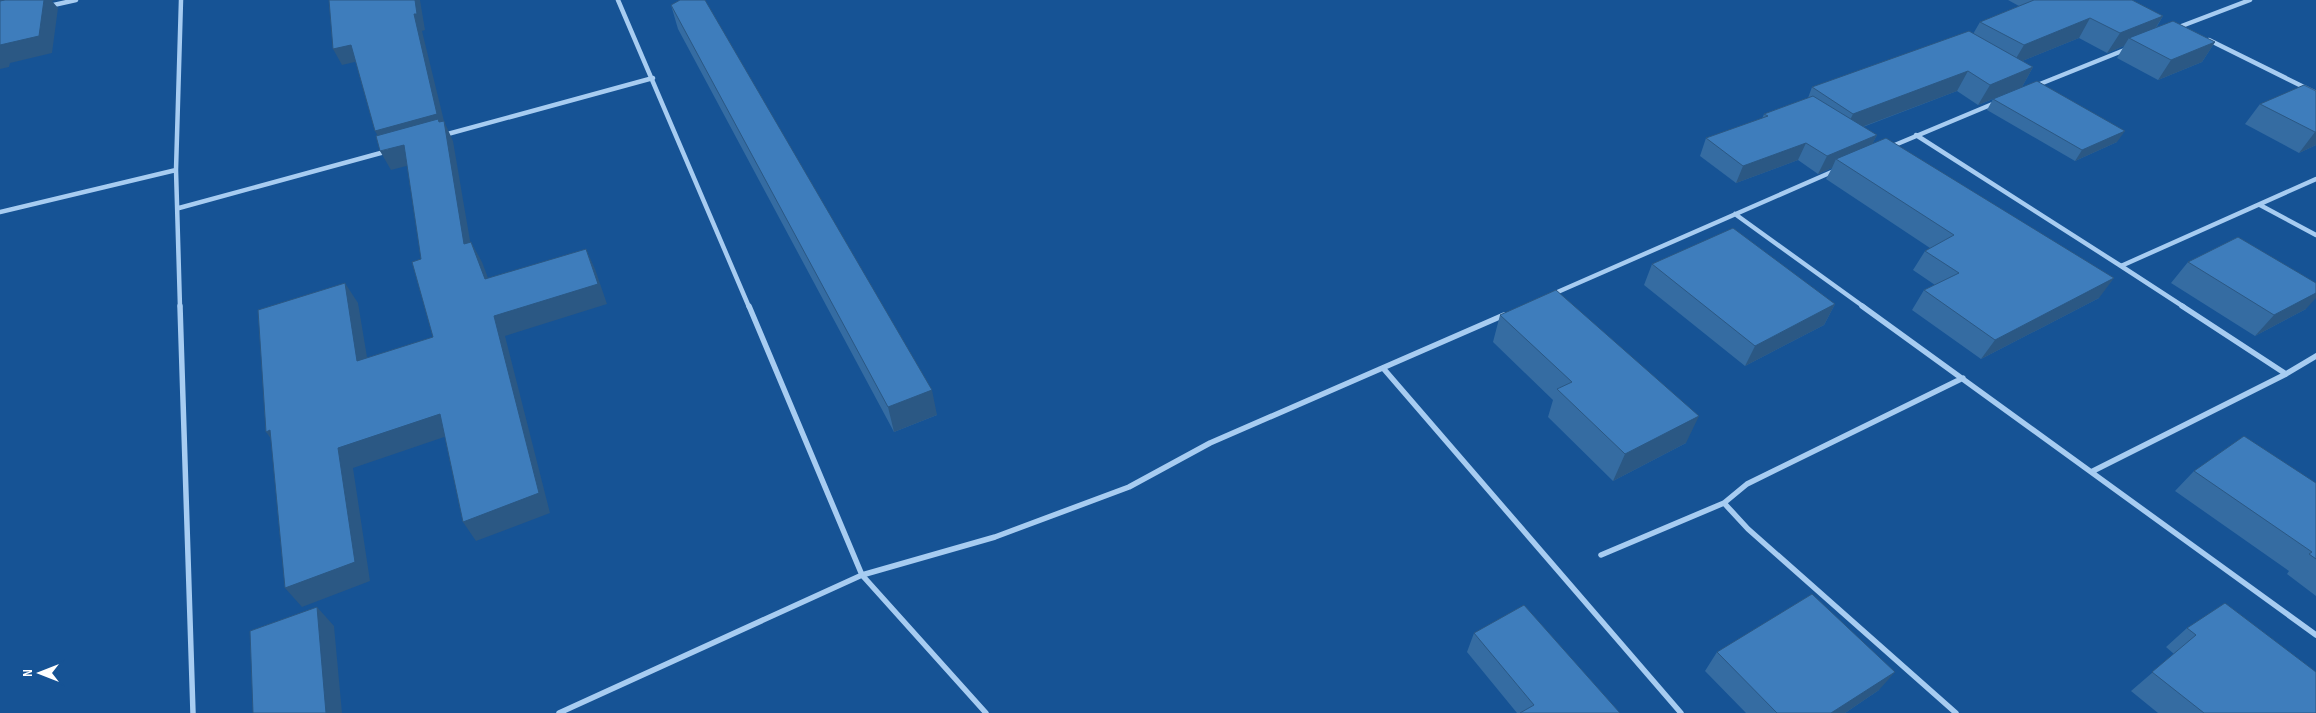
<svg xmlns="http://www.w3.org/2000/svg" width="2316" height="713" viewBox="0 0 2316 713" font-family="'Sofia Sans Condensed',sans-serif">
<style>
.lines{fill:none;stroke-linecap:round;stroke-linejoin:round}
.street-far1{stroke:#a7ccf1;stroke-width:4.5}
.street{stroke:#a7ccf1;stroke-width:5.5}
.wall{fill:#356ca2}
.shaded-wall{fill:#2b5884}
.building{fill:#3e7dbc;stroke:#2b5884}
</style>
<rect width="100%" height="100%" fill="#165395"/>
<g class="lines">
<path class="street-far1" d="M618 0 749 307
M49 6 76 0
M2179 27 2250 0
M2209 40 2316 93
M2035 86 2127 49
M444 135 653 78
M1916 135 2121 266 2316 179
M1890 147 1995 103
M2260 205 2316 235
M179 208 388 151
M0 212 176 170
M1735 214 1864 307
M2121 266 2184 307
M1553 294 1834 171
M180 307 176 170 181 0"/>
<path class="street" d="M180 306 193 713
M749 306 862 575 986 713
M1862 306 2316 635
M2182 306 2286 374
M1383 368 1681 713
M2093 471 2286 374 2316 356
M1724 503 1748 529 1956 713
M1601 555 1724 503 1747 484 1963 378
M559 713 862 575 995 537 1129 487 1210 443 1504 315"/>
</g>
<path class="wall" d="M2008 0H2132L2163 16 2156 28 2215 42 2202 62 2158 80 2117 58 2124 46 2107 53 2079 38 2022 61 2033 67 2022 87 1978 105 1957 91 1863 127 1877 135 1872 144 2099 298 1981 359 1912 310 1924 290 1935 285 1913 270 1925 251 1930 248 1826 179 1832 168 1818 174 1798 160 1736 183 1700 156 1706 138 1762 119 1764 114 1808 98 1812 87 1973 34 1980 22 2019 6Z
M671 5 937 415 894 432 678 29Z
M2316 91V145L2299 153 2245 124 2260 104Z
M1993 99 2117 142 2075 161 1987 110Z
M2188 262 2306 309 2255 336 2171 283Z
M1652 264 1835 304 1824 325 1745 366 1644 285Z
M1500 315 1686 443 1613 481 1548 417 1553 400 1493 342Z
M2194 471 2316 483V596L2287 574 2289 571 2175 491Z
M2187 628 2316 713H2158L2131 691 2174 654 2166 647Z
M1474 633 1620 713H1517L1467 652Z
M1717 652 1879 690 1845 713H1746L1705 671Z"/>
<path class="shaded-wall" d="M0 0H57L52 1 58 8 52 53 10 63 9 67 0 69Z
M415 0H420L425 30 422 31 444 121 453 141 474 264 464 244 446 137 384 147 375 131Z
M2163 16 2151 35 2129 38 2124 46 2107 53 2120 33Z
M2090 18 2079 38 2012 65 2024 45Z
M2215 42 2202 62 2158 80 2171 60Z
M351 45 359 61 342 65 333 49Z
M2033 67 2022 87 1978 105 1990 85Z
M1968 71 1957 91 1843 134 1853 114Z
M2125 131 2117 142 2075 161 2082 150Z
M2316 132V145L2299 153 2315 132Z
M1877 135 1868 152 1836 159 1832 168 1818 174 1827 156Z
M1806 143 1798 160 1736 183 1743 166Z
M404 145 414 164 391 170 380 151Z
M471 242 482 262 496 299 485 279Z
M586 249 595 269 607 304 505 336 550 513 476 541 463 522 494 316Z
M2114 278 2099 298 1981 359 1995 340Z
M345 283 358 303 371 381 357 361Z
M2316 293V298L2306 309 2255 336 2274 315Z
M1835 304 1824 325 1745 366 1755 346Z
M932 390 937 415 894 432 888 407Z
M440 414 453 434 353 468 370 581 302 607 285 588 338 448Z
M1699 416 1686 443 1613 481 1625 454Z
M270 430 281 452 266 432Z
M317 607 334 626 342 713H326Z
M1895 672 1879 690 1845 713H1831Z"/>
<path class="building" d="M5 0H44L39 36 0 45V1Z
M329 0H415L417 14H414L437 114 375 131 351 45 333 49Z
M680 0H705L932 390 888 407 671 5Z
M2034 0H2132L2163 16 2120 33 2090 18 2024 45 1980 22Z
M2173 21 2215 42 2171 60 2129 38Z
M1969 31 2033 67 1990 85 1968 71 1853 114 1812 87Z
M2037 81 2125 131 2082 150 1993 99Z
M2304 85 2316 91V132H2315L2260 104Z
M1813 96 1877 135 1827 156 1806 143 1743 166 1706 138 1768 116 1764 114Z
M438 119 439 122 444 121 464 244 471 242 485 279 586 249 598 284 494 316 539 493 463 522 440 414 338 448 355 562 285 588 270 430 266 432 258 310 345 283 357 361 433 337 412 262 421 259 404 145 380 151 376 136Z
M1886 138 2114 278 1995 340 1924 290 1959 273 1925 251 1954 235 1836 159Z
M1733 228 1835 304 1755 346 1652 264Z
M2238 237 2316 283V293L2274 315 2188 262Z
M1556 290 1699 416 1625 454 1557 389 1572 382 1500 315Z
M2244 436 2316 483V559L2309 554 2312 552 2194 471Z
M1812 594 1895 672 1831 713H1777L1717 652Z
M2225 603 2316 672V713H2204L2152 672 2196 635 2187 628Z
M1524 605 1620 713H1520L1534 705 1474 633Z
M317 607 326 713H253L250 631Z"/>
<g transform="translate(40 673) rotate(270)" stroke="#165395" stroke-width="4" paint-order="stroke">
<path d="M0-4L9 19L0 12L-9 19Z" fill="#ffffff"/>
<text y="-8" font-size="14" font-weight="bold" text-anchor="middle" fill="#ffffff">N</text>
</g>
</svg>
